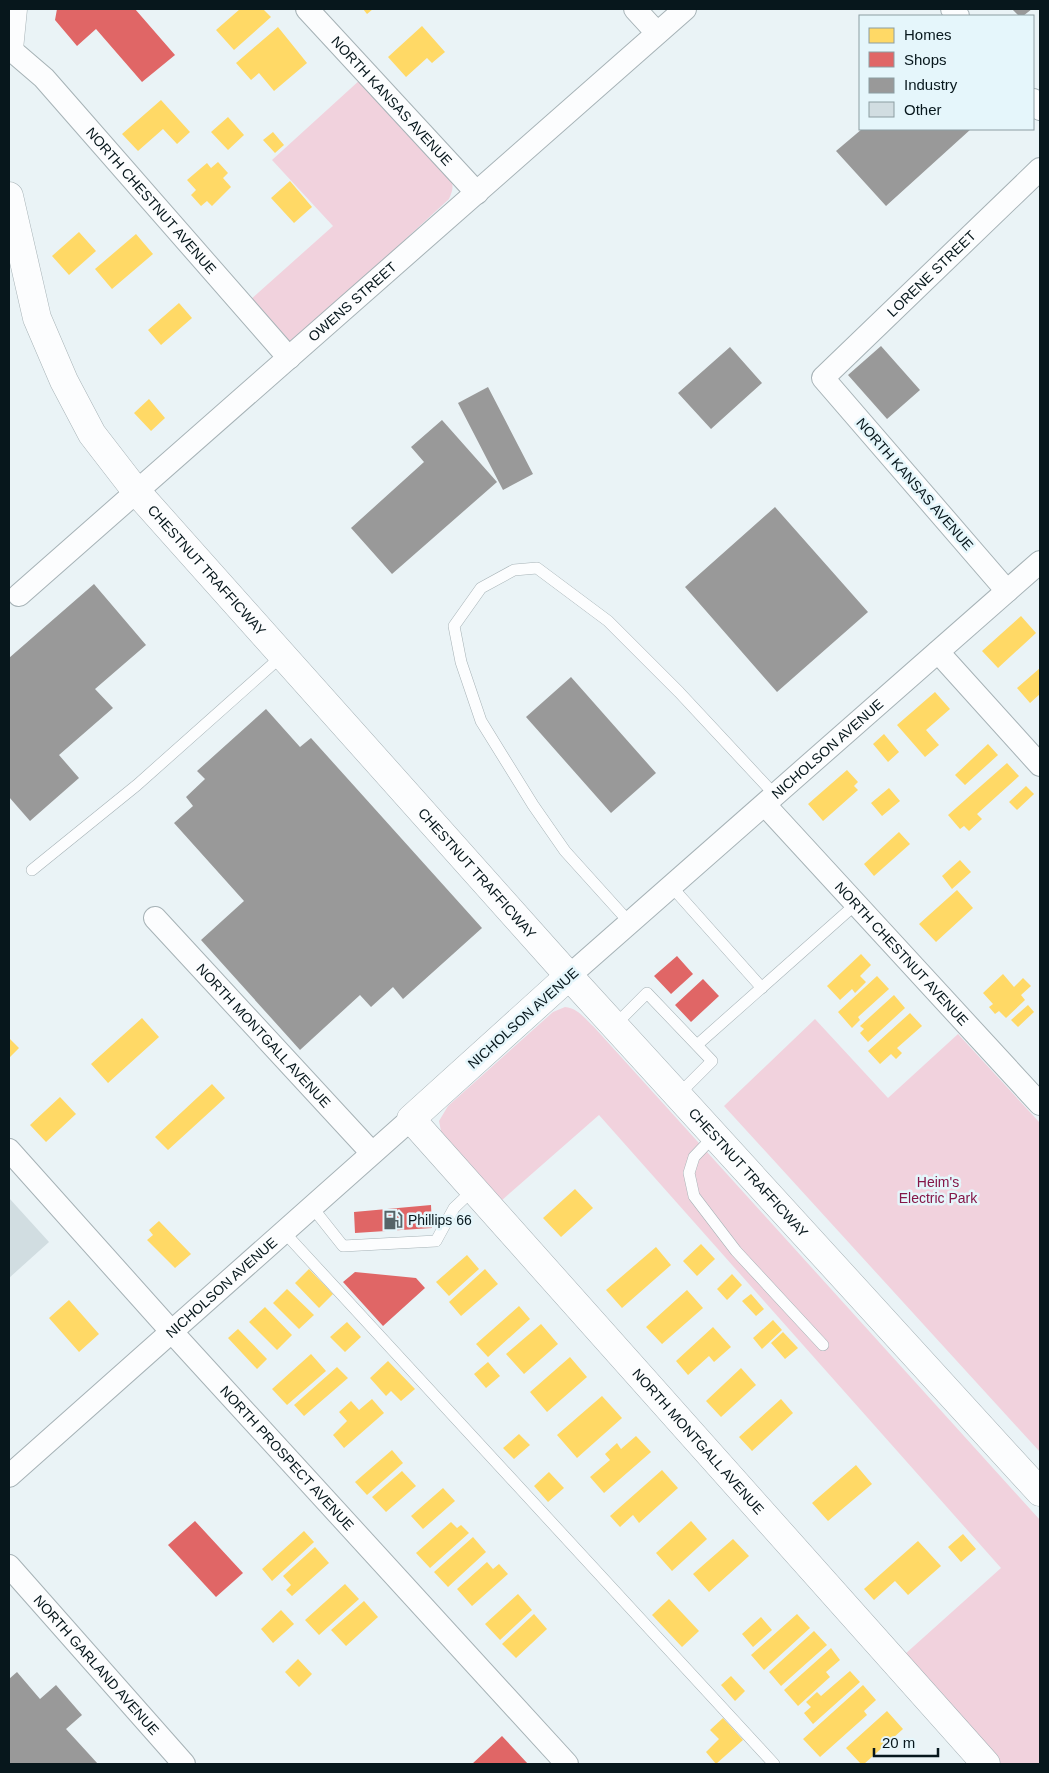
<svg xmlns="http://www.w3.org/2000/svg" width="1049" height="1773" viewBox="0 0 1049 1773" font-family="Helvetica,sans-serif">
<style>
.green{fill:#f1d2dd}
.homes{fill:#ffd966}
.shops{fill:#e06666}
.industry{fill:#999}
.building{fill:#d1dde1}
.lines{fill:none;stroke-linecap:round;stroke-linejoin:round}
.service-casing{stroke:#a6b2b6;stroke-width:12}
.minor-casing{stroke:#a6b2b6;stroke-width:24}
.tertiary-casing{stroke:#a6b2b6;stroke-width:29}
.service{stroke:#fcfdfe;stroke-width:11}
.minor{stroke:#fcfdfe;stroke-width:22}
.tertiary{stroke:#fcfdfe;stroke-width:28}
.labels{text-anchor:middle;dominant-baseline:central;stroke-width:5;stroke-linejoin:round;paint-order:stroke}
.street-label{font-size:14px;fill:#07171c;stroke:#e5f6fb}
.park-label{font-size:14px;fill:#841647;stroke:#e5f6fb}
.poi-label{font-size:14px;fill:#07171c;stroke:#e5f6fb;text-anchor:start}
</style>
<rect width="100%" height="100%" fill="#eaf3f6"/>
<path class="green" d="M361 79 450 177C454 186 453 190 449 199L291 345 250 300 333 226 272 160Z
M565 1007C578 1008 585 1019 594 1027L1040 1520V1764H1001L904 1655 1001 1568 599 1115 501 1201 442 1136 439 1121 448 1106 553 1012Z
M815 1019 888 1098 958 1034 1040 1123V1452L724 1106Z"/>
<path class="homes" d="M240 9H263L271 17 234 50 216 30Z
M363 9H373L367 14Z
M422 26 445 52 432 63 427 58 406 77 388 57Z
M278 27 307 63 274 91 259 73 251 80 236 63Z
M161 100 190 132 177 144 163 129 138 151 122 134Z
M228 117 244 135 228 150 211 132Z
M273 132 284 145 275 153 263 140Z
M218 162 228 173 223 178 231 187 212 206 207 201 201 206 191 195 196 190 187 180 207 163 211 168Z
M290 181 312 207 294 223 271 198Z
M79 232 96 251 69 275 52 256Z
M136 234 153 254 112 289 95 269Z
M179 303 192 318 161 345 148 330Z
M149 399 165 418 151 431 134 413Z
M1021 616 1036 633 998 668 982 651Z
M1040 668V694L1030 703 1017 688Z
M935 692 950 709 926 730 939 745 925 757 897 725Z
M884 734 899 752 888 762 873 744Z
M988 744 998 755 965 785 955 775Z
M1007 763 1019 776 977 814 982 819 969 831 964 826 960 829 948 815Z
M847 770 858 782 854 786 858 790 823 821 808 804Z
M1026 786 1034 794 1017 810 1009 802Z
M889 788 900 801 882 816 871 803Z
M899 832 910 844 874 876 864 864Z
M960 860 971 872 952 889 942 876Z
M957 890 973 908 936 942 919 924Z
M861 954 871 965 860 976 866 982 855 993 852 989 840 1000 827 986Z
M1003 974 1014 987 1023 978 1031 986 1021 995 1025 1000 1006 1018 999 1011 995 1014 989 1007 993 1004 983 993Z
M877 976 889 989 858 1017 860 1020 852 1028 838 1012Z
M894 995 905 1008 868 1042 860 1033 864 1029 860 1026Z
M1028 1005 1034 1012 1018 1027 1011 1020Z
M910 1013 922 1026 897 1048 902 1053 896 1059 891 1054 880 1064 868 1051Z
M142 1018 159 1037 108 1083 91 1064Z
M9 1038 19 1048 9 1058Z
M212 1084 225 1098 168 1150 155 1137Z
M60 1097 76 1114 46 1142 30 1125Z
M575 1189 593 1208 561 1237 543 1218Z
M159 1221 191 1254 175 1268 147 1240 153 1235 149 1230Z
M701 1244 715 1259 697 1276 683 1261Z
M656 1247 671 1265 622 1308 606 1290Z
M467 1255 479 1269 449 1296 436 1282Z
M309 1269 333 1294 319 1308 295 1283Z
M485 1269 498 1284 461 1316 449 1302Z
M732 1274 742 1285 727 1300 717 1289Z
M287 1289 314 1315 299 1329 273 1303Z
M687 1290 703 1308 662 1344 646 1327Z
M751 1294 764 1309 756 1316 742 1301Z
M69 1300 99 1334 79 1352 49 1318Z
M519 1306 530 1319 488 1357 476 1344Z
M265 1307 292 1335 277 1350 249 1322Z
M773 1320 782 1330 762 1349 753 1338Z
M347 1322 361 1337 345 1352 330 1337Z
M541 1324 558 1344 524 1374 506 1354Z
M713 1327 731 1347 714 1362 709 1356 688 1375 676 1361Z
M238 1329 267 1359 257 1369 228 1338Z
M783 1332 798 1348 785 1359 771 1343Z
M311 1354 326 1371 287 1405 272 1389Z
M570 1357 587 1377 547 1412 530 1392Z
M388 1361 415 1389 401 1401 391 1391 386 1396 370 1378Z
M488 1362 500 1376 486 1388 474 1374Z
M337 1367 348 1378 304 1416 294 1405Z
M741 1368 756 1385 721 1417 706 1401Z
M602 1396 622 1418 577 1458 557 1435Z
M372 1399 384 1413 344 1448 333 1435 347 1421 339 1412 351 1401 359 1410Z
M781 1399 793 1413 752 1451 739 1437Z
M519 1434 530 1445 514 1459 503 1448Z
M636 1436 651 1452 604 1493 590 1477 610 1460 605 1454 617 1443 621 1449Z
M392 1450 403 1463 367 1495 355 1482Z
M856 1465 872 1484 828 1521 812 1503Z
M662 1470 678 1488 639 1523 633 1515 620 1527 610 1516Z
M402 1471 416 1486 386 1512 372 1497Z
M549 1472 564 1488 548 1502 534 1486Z
M443 1488 455 1501 423 1529 411 1516Z
M691 1521 707 1539 672 1571 656 1553Z
M451 1522 457 1528 461 1525 469 1533 430 1568 416 1553Z
M304 1531 314 1542 272 1581 262 1569Z
M963 1534 976 1549 961 1562 948 1547Z
M473 1537 486 1552 448 1587 434 1572Z
M733 1539 749 1556 709 1592 693 1574Z
M918 1541 941 1566 908 1595 895 1581 874 1600 864 1589Z
M315 1547 329 1563 292 1596 286 1590 291 1585 283 1576Z
M487 1562 493 1569 499 1564 508 1574 472 1606 457 1589Z
M345 1584 359 1599 319 1635 305 1620Z
M518 1594 532 1610 500 1640 485 1624Z
M669 1599 699 1631 682 1647 652 1615Z
M364 1601 378 1617 346 1646 331 1630Z
M281 1610 294 1624 273 1643 261 1629Z
M534 1614 547 1629 516 1658 502 1644Z
M797 1614 810 1628 764 1670 751 1655Z
M761 1617 772 1630 753 1647 742 1634Z
M814 1631 827 1645 781 1686 769 1672Z
M831 1648 840 1660 826 1672 830 1677 798 1706 784 1690Z
M298 1659 312 1674 299 1687 285 1672Z
M850 1671 860 1682 813 1724 804 1713 811 1707 806 1702 817 1692 821 1696Z
M731 1676 745 1691 735 1701 721 1685Z
M863 1685 876 1700 864 1711 867 1715 820 1757 803 1739Z
M887 1711 903 1729 864 1764H861L846 1748Z
M723 1718 743 1740 716 1764 706 1752 719 1739 710 1730Z"/>
<path class="shops" d="M57 9H135L175 55 142 82 96 29 77 46 55 20Z
M677 956 693 974 671 994 654 976Z
M703 979 719 996 691 1022 675 1005Z
M431 1205 432 1228 355 1233 354 1212Z
M355 1272 416 1278 425 1288 383 1326 343 1282Z
M195 1521 243 1573 216 1597 168 1545Z
M502 1736 528 1764H472Z"/>
<path class="industry" d="M1012 9H1032L1023 16H1019Z
M862 129H971L886 206 836 151Z
M881 346 920 390 887 419 848 375Z
M730 347 762 383 711 429 678 393Z
M488 387 533 474 503 490 458 403Z
M442 420 497 482 392 574 351 528 424 462 411 447Z
M775 507 868 612 777 692 685 587Z
M94 584 146 645 95 689 113 708 59 755 79 778 30 821 9 797V658Z
M571 677 656 773 611 813 526 717Z
M266 709 300 747 311 738 482 928 403 999 393 987 371 1007 360 995 300 1050 201 940 244 901 174 823 193 806 186 797 205 779 197 771Z
M17 1672 40 1699 56 1685 82 1715 66 1729 98 1764H9V1679Z"/>
<path class="building" d="M9 1198 49 1242 9 1278Z"/>
<g class="lines">
<defs>
<path id="service" d="M32 870 137 785 283 655
M671 886 762 988
M630 923 565 851 533 805 481 721 461 662 454 626 481 588 514 570 537 568 608 621 679 692 775 795
M615 1025 647 993 712 1061 678 1095
M697 1045 856 904
M715 1135 694 1157 689 1173 694 1196 736 1251 823 1345
M312 1207 343 1246 436 1241 454 1208 474 1189
M284 1232 774 1764"/>
<g id="minor">
<path id="s1" d="M307 9 477 193"/>
<path d="M635 9 657 33"/>
<path d="M952 9 958 16"/>
<path id="s2" d="M9 48 44 78 289 358"/>
<path d="M1033 100 1040 109"/>
<path id="s3" d="M1007 591 823 378 1040 169"/>
<path id="s4" d="M19 595 685 9"/>
<path d="M938 652 1040 765"/>
<path id="s5" d="M765 805 1040 1104"/>
<path id="s6" d="M155 918 372 1153"/>
<path id="s7" d="M569 976 1040 562"/>
<path id="s8" d="M9 1150 171 1331 567 1764"/>
<path id="s9" d="M9 1476 411 1119"/>
<path id="s10" d="M9 1566 184 1764"/>
</g>
<g id="tertiary">
<path d="M9 49 13 9"/>
<path id="s11" d="M9 196 37 318 64 381 92 434 136 491 569 976 1040 1492"/>
<path id="s12" d="M569 976 411 1119 986 1764"/>
</g>
</defs>
<use href="#service" class="service-casing"/>
<use href="#minor" class="minor-casing"/>
<use href="#tertiary" class="tertiary-casing"/>
<use href="#service" class="service"/>
<use href="#minor" class="minor"/>
<use href="#tertiary" class="tertiary"/>
</g>
<defs>
<symbol id="fuel-bare" viewBox="-9 -9 18 18"><path d="M-5.5-6h7V0h2V4h1.3V-2.5L3-4.5l.8-.8L6-3V5H2.5V1h-1V6h-7ZM-4.2-4.7v3.2H.2V-4.7Z" fill="#566468" stroke="#e5f6fb" stroke-width="2.5" paint-order="stroke"/></symbol>
</defs>
<g fill-rule="evenodd">
<use href="#fuel-bare" x="379" y="1206" width="28" height="28"/>
</g>
<g class="labels">
<g class="street-label">
<text stroke="none"><textPath href="#s1" startOffset="125">NORTH KANSAS AVENUE</textPath></text>
<text stroke="none"><textPath href="#s2" startOffset="209">NORTH CHESTNUT AVENUE</textPath></text>
<text stroke="none"><textPath href="#s3" startOffset="432">LORENE STREET</textPath></text>
<text stroke="none"><textPath href="#s4" startOffset="444">OWENS STREET</textPath></text>
<text transform="translate(915 484) rotate(49)">NORTH KANSAS AVENUE</text>
<text stroke="none"><textPath href="#s11" startOffset="432">CHESTNUT TRAFFICWAY</textPath></text>
<text stroke="none"><textPath href="#s7" startOffset="344">NICHOLSON AVENUE</textPath></text>
<text stroke="none"><textPath href="#s11" startOffset="838">CHESTNUT TRAFFICWAY</textPath></text>
<text stroke="none"><textPath href="#s5" startOffset="202">NORTH CHESTNUT AVENUE</textPath></text>
<text transform="translate(523 1018) rotate(-42)">NICHOLSON AVENUE</text>
<text stroke="none"><textPath href="#s6" startOffset="160">NORTH MONTGALL AVENUE</textPath></text>
<text stroke="none"><textPath href="#s11" startOffset="1242">CHESTNUT TRAFFICWAY</textPath></text>
<text stroke="none"><textPath href="#s9" startOffset="284">NICHOLSON AVENUE</textPath></text>
<text stroke="none"><textPath href="#s12" startOffset="645">NORTH MONTGALL AVENUE</textPath></text>
<text stroke="none"><textPath href="#s8" startOffset="415">NORTH PROSPECT AVENUE</textPath></text>
<text stroke="none"><textPath href="#s10" startOffset="132">NORTH GARLAND AVENUE</textPath></text>
</g>
<g class="park-label">
<text x="938" y="1182">Heim's<tspan x="938" dy="16">Electric Park</tspan></text>
</g>
<g class="poi-label">
<text x="408" y="1220">Phillips 66</text>
</g>
</g>
<rect width="1049" height="1773" fill="none" stroke="#07171c" stroke-width="20"/>
<rect x="859" y="15" width="175" height="115" fill="#e5f6fb" stroke="#8c9da2"/>
<rect x="869" y="28" width="25" height="15" fill="#ffd966" stroke="#8c9da2"/>
<text x="904" y="40" font-size="15" fill="#07171c">Homes</text>
<rect x="869" y="52" width="25" height="15" fill="#e06666" stroke="#8c9da2"/>
<text x="904" y="65" font-size="15" fill="#07171c">Shops</text>
<rect x="869" y="78" width="25" height="15" fill="#999999" stroke="#8c9da2"/>
<text x="904" y="90" font-size="15" fill="#07171c">Industry</text>
<rect x="869" y="102" width="25" height="15" fill="#d1dde1" stroke="#8c9da2"/>
<text x="904" y="115" font-size="15" fill="#07171c">Other</text>
<path d="M874 1748v8h64v-8" fill="none" stroke="#07171c" stroke-width="2.5"/>
<text x="882" y="1748" font-size="15" fill="#07171c" stroke="#e5f6fb" stroke-width="4" paint-order="stroke">20 m</text>
</svg>
